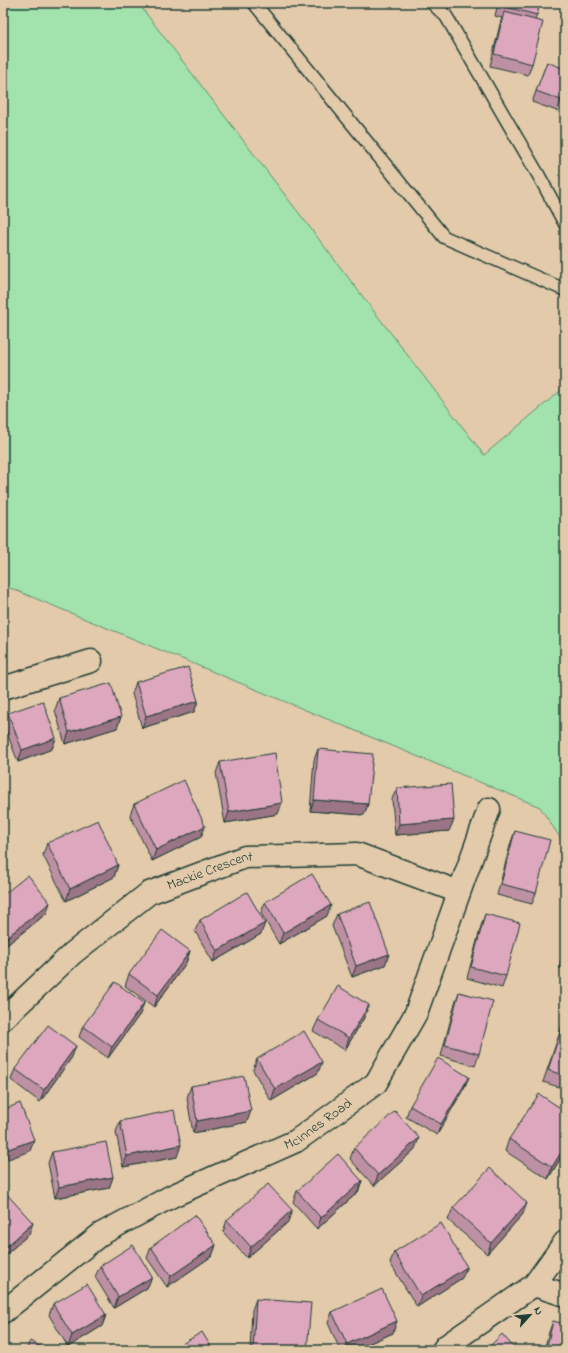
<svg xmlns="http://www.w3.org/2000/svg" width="568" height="1353" viewBox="0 0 568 1353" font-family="'Indie Flower',sans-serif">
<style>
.green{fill:#a2e3ad;stroke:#609070}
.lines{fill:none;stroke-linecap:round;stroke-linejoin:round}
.lane-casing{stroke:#1f3d34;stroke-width:15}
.street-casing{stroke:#1f3d34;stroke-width:25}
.lane{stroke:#e2caab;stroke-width:12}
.street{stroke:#e2caab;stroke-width:22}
.wall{fill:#be90a3;stroke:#1f3d34}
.shaded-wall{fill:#9b7585;stroke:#1f3d34}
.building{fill:#dda7be;stroke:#1f3d34}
.labels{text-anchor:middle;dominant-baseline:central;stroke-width:4;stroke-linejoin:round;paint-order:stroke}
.street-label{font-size:14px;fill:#1f3d34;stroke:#e2caab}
</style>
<rect width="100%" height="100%" fill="#e2caab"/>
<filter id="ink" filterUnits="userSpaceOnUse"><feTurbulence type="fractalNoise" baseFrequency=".025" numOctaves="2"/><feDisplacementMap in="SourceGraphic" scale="8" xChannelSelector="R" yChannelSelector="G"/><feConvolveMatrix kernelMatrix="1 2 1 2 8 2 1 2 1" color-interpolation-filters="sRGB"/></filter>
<g filter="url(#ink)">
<path class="green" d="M3 3H138L484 455 565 387V845L540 807 3 585Z"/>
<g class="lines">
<defs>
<path id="lane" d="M254 3 444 237 565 290
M432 3 446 16 539 176 565 224"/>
<g id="street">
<path d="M3 688 91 661"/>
<path id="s1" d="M3 1019 73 953 149 893 245 857 357 854 459 892"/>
<path d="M534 1285 565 1295"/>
<path id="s2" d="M3 1312 101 1234 172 1196 296 1141 376 1083 416 1013 489 809"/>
<path d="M443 1350 446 1346 534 1285 565 1242"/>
</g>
</defs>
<use href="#lane" class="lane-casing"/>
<use href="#street" class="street-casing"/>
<use href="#lane" class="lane"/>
<use href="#street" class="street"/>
</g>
<path class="wall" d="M498 3H540L535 20 532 64 528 75 490 66 500 24 502 18 495 16Z
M547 62 565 90 557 111 532 102Z
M565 135V145L562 144Z
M136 682 198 701 194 712 142 728 132 694Z
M59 698 121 717 117 728 65 744 55 710Z
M8 713 56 738 52 749 18 762 4 725Z
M318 749 368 804 364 815 310 811 314 760Z
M220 762 278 814 225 823 216 773Z
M397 788 449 831 395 835 392 799Z
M134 804 205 826 201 837 152 861 130 815Z
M515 831 536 893 532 904 497 895 511 842Z
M47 843 118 865 114 877 66 901 43 855Z
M3 895 46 914 3 948Z
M265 902 327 916 279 944 261 913Z
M337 914 389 954 385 965 352 977 332 926Z
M485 914 506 976 502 988 467 978 481 926Z
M200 920 261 934 213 962 195 931Z
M190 951 186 963 154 1007 125 986 129 974Z
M565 954V973L559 967 563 955Z
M459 992 479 1054 475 1066 441 1056 455 1003Z
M144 1003 140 1014 108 1058 79 1037 83 1026Z
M365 1016 345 1050 313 1031 318 1020Z
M565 1018V1089L543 1082 561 1029Z
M72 1057 40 1102 11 1080 15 1069Z
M257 1059 318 1073 271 1101 253 1070Z
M469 1077 464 1088 437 1135 406 1117 410 1106Z
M191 1086 247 1122 193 1133 187 1098Z
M120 1121 177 1157 123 1167 116 1132Z
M509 1139 565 1151 548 1179 505 1151Z
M354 1148 415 1149 374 1186 350 1159Z
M52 1152 113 1177 109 1188 55 1198 48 1163Z
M362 1181 358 1192 317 1229 293 1202 297 1191Z
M3 1190 29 1234 3 1257Z
M453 1208 523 1214 487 1254 448 1220Z
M227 1220 288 1222 247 1258 223 1232Z
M216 1245 212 1256 167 1287 147 1258 151 1247Z
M394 1252 462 1278 417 1307 390 1263Z
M100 1266 152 1277 147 1288 114 1308 95 1277Z
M256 1299 307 1350H250L252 1310Z
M53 1304 106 1315 102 1326 68 1347 49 1315Z
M332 1312 393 1333 354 1350H340L328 1323Z
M553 1321 565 1350H544L549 1332Z"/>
<path class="shaded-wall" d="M198 701 194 712 142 728 146 716Z
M121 717 117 728 65 744 69 732Z
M56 738 52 749 18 762 22 750Z
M314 800 368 804 364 815 310 811Z
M282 803 278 814 225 823 229 812Z
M454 820 449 831 395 835 399 824Z
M205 826 201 837 152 861 156 850Z
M118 865 114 877 66 901 70 889Z
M50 903 46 914 3 948 7 937Z
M331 905 327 916 279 944 283 933Z
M265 923 261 934 213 962 217 951Z
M190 951 186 963 154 1007 158 995Z
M389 954 385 965 352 977 356 966Z
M144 1003 140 1014 108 1058 112 1047Z
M369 1005 365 1016 345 1050 349 1038Z
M76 1046 72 1057 40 1102 44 1090Z
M322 1062 318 1073 271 1101 275 1089Z
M469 1077 464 1088 437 1135 441 1124Z
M251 1111 247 1122 193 1133 197 1121Z
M419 1138 415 1149 374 1186 378 1175Z
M34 1140 30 1151 3 1161V1151Z
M181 1145 177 1157 123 1167 127 1156Z
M565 1146V1151L548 1179 552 1167Z
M113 1177 109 1188 55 1198 59 1187Z
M362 1181 358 1192 317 1229 321 1218Z
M527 1203 523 1214 487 1254 491 1243Z
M292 1210 288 1222 247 1258 251 1247Z
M33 1223 29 1234 3 1257 6 1247Z
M216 1245 212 1256 167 1287 171 1276Z
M467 1267 462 1278 417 1307 421 1296Z
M152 1277 147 1288 114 1308 118 1297Z
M106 1315 102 1326 68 1347 72 1335Z
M397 1321 393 1333 354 1350H345L347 1344Z"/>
<path class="building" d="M499 3H540L537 15 499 5Z
M504 12 543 22 532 64 494 54Z
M547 62 565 69V90L561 100 536 91Z
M188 667 198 701 146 716 136 682Z
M111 683 121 717 69 732 59 698Z
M43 701 56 738 22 750 8 713Z
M318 749 373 754 368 804 314 800Z
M275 753 282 803 229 812 220 762Z
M184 780 205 826 156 850 134 804Z
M451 784 454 820 399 824 397 788Z
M98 820 118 865 70 889 47 843Z
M515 831 550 840 536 893 501 884Z
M312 874 331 905 283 933 265 902Z
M28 875 50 903 7 937 3 931V895Z
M247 892 265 923 217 951 200 920Z
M370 902 389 954 356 966 337 914Z
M485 914 520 923 506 976 471 967Z
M162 930 190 951 158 995 129 974Z
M115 982 144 1003 112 1047 83 1026Z
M338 986 369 1005 349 1038 318 1020Z
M459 992 493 1001 479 1054 445 1045Z
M565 1018V1076L548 1070Z
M48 1025 76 1046 44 1090 15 1069Z
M304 1031 322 1062 275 1089 257 1059Z
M438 1058 469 1077 441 1124 410 1106Z
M244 1076 251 1111 197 1121 191 1086Z
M539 1094 565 1111V1146L552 1167 509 1139Z
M20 1103 34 1140 3 1151V1110Z
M174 1110 181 1145 127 1156 120 1121Z
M395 1111 419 1138 378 1175 354 1148Z
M106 1142 113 1177 59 1187 52 1152Z
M338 1154 362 1181 321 1218 297 1191Z
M490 1168 527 1203 491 1243 453 1208Z
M268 1184 292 1210 251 1247 227 1220Z
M3 1190 33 1223 6 1247 3 1243Z
M195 1215 216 1245 171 1276 151 1247Z
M441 1223 467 1267 421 1296 394 1252Z
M133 1245 152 1277 118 1297 100 1266Z
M87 1284 106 1315 72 1335 53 1304Z
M382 1289 397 1321 347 1344 332 1312Z
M256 1299 311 1303 307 1350H253Z
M553 1321 565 1324V1350H546Z
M202 1332 213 1350H172Z
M502 1334 516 1350H486Z
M30 1341 48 1350H26Z"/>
</g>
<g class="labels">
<g class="street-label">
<text stroke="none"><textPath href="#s1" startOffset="258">Mackie Crescent</textPath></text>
<text stroke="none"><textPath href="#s2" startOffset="369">McInnes Road</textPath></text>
</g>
</g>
<rect width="568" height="1353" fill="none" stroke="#e2caab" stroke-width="16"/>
<rect x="8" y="8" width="552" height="1337" fill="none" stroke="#1f3d34" stroke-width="1.5" filter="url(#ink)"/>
<g transform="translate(530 1315) rotate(63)" stroke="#e2caab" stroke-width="3" paint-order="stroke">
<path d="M0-3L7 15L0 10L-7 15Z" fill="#1f3d34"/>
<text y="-6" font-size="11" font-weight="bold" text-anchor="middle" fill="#1f3d34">N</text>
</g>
</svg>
